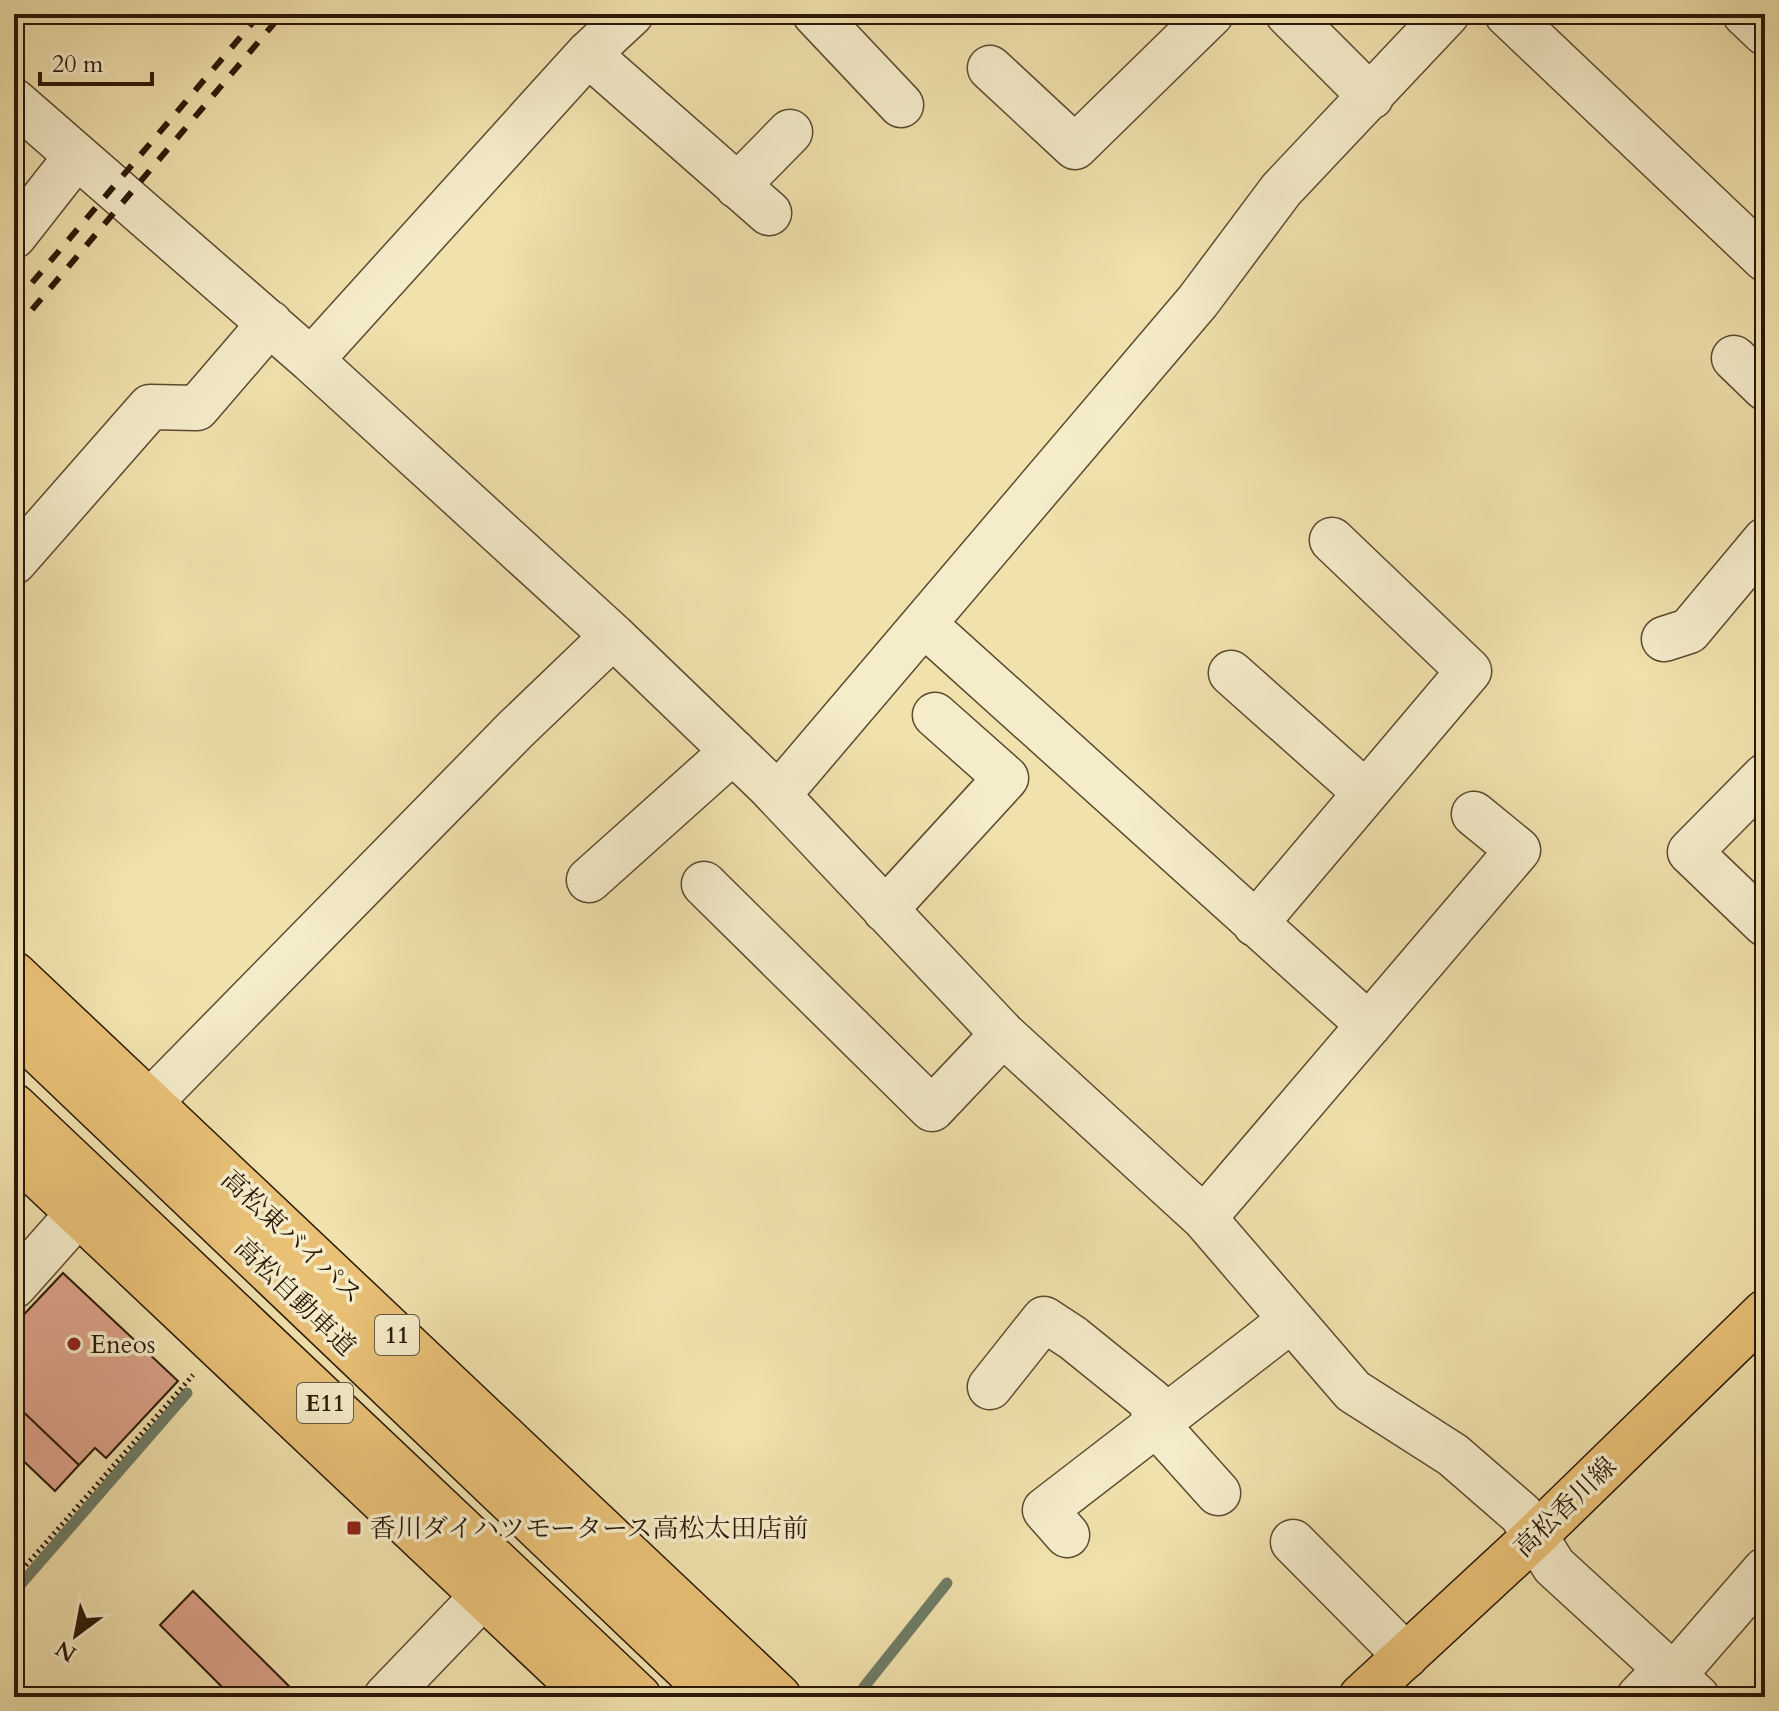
<svg xmlns="http://www.w3.org/2000/svg" width="1779" height="1711" viewBox="0 0 1779 1711" font-family="Cardo,'Noto Serif JP',serif">
<style>
.lines{fill:none;stroke-linecap:round;stroke-linejoin:round}
.stream{stroke:#6e7c66;stroke-width:11}
.building{fill:#dca389;stroke:#2a1806;stroke-width:2}
.minor-casing{stroke:#5c4a30;stroke-width:47}
.major-casing{stroke:#2a1806;stroke-width:47}
.highway-casing{stroke:#2a1806;stroke-width:47}
.path{stroke:#2a1806;stroke-width:5;stroke-dasharray:2 4;stroke-linecap:butt}
.minor{stroke:#f5ecca;stroke-width:44}
.major{stroke:#e8c076;stroke-width:44}
.highway{stroke:#e8c076;stroke-width:44}
.rail{stroke:#2a1806;stroke-width:6;stroke-dasharray:14 14;stroke-linecap:butt}
.poi-dot{fill:#8f2418;stroke:#f5ecca;stroke-width:3}
.labels{text-anchor:middle;dominant-baseline:central;stroke-width:7;stroke-linejoin:round;paint-order:stroke}
.shield{fill:#f5ecca;stroke:#675841;stroke-width:2}
.shield-label{font-size:24px;font-weight:bold;fill:#2a1806}
.street-label{font-size:26px;fill:#2a1806;stroke:#f5ecca}
.poi-label{font-size:26px;fill:#2a1806;stroke:#f5ecca;text-anchor:start}
</style>
<rect width="100%" height="100%" fill="#f0e1ad"/>
<filter id="stains"><feTurbulence type="fractalNoise" baseFrequency=".0025" numOctaves="4"/><feColorMatrix values="0 0 0 0 .2 0 0 0 0 .09 0 0 0 0 .02 0 0 0 .5 -.17"/></filter>
<radialGradient id="worn" r=".72"><stop offset=".6" stop-color="#630" stop-opacity="0"/><stop offset="1" stop-color="#630" stop-opacity=".3"/></radialGradient>
<g class="lines">
<path class="stream" d="M14 1592 187 1393
M864 1687 947 1583"/>
</g>
<path class="building" d="M63 1273 178 1381 106 1458 95 1448 79 1465 14 1403V1325Z
M14 1403 79 1465 55 1491 14 1452Z
M193 1591 300 1697H232L160 1625Z"/>
<g class="lines">
<defs>
<path id="minor" d="M815 14 901 105
M1288 14 1371 97
M1507 14 1765 259
M1745 14 1765 33
M588 54 769 213
M990 68 1075 147 1211 14
M14 101 311 360 613 636 769 786 1003 1034 1204 1218 1353 1391 1453 1455 1521 1514 1554 1566 1697 1697
M737 186 790 132
M14 236 76 157
M1734 358 1765 388
M311 360 588 54 631 14
M14 562 150 407 197 408 270 323
M925 625 1369 1025
M1664 639 1689 631 1765 540
M1231 673 1366 793
M1765 776 1690 852 1765 924
M778 795 1198 301 1281 190 1447 14
M589 880 733 751
M704 884 932 1109 1003 1034
M885 910 1006 778 935 715
M1255 924 1469 671 1332 540
M151 1101 516 729 613 636
M1204 1218 1518 850 1474 814
M14 1286 78 1214
M990 1387 1044 1319 1073 1338 1151 1401 1156 1424 1218 1493
M1067 1535 1045 1510 1290 1321
M1293 1542 1406 1656
M1673 1676 1765 1570
M386 1697 483 1596
M1639 1697 1666 1669"/>
<path id="major" d="M1361 1697 1535 1536 1765 1312"/>
<path id="highway" d="M14 974 779 1697
M14 1028 716 1697
M14 1106 639 1697
M14 1153 590 1697"/>
</defs>
<use href="#minor" class="minor-casing"/>
<use href="#major" class="major-casing"/>
<use href="#highway" class="highway-casing"/>
<path class="path" d="M14 1579 193 1375"/>
<use href="#minor" class="minor"/>
<use href="#major" class="major"/>
<use href="#highway" class="highway"/>
<path class="rail" d="M14 304 260 14
M14 331 282 14"/>
</g>
<g class="poi-dot">
<circle cx="74" cy="1344" r="8"/>
<rect x="346" y="1520" width="16" height="16" rx="4"/>
</g>
<g class="labels">
<g class="shield">
<rect x="375" y="1315" width="44" height="40" rx="6"/>
<rect x="297" y="1383" width="56" height="40" rx="6"/>
</g>
<g class="shield-label">
<text x="397" y="1335">11</text>
<text x="325" y="1403">E11</text>
</g>
<g class="street-label">
<text transform="translate(292 1237) rotate(43)">高松東バイパス</text>
<text transform="translate(295 1297) rotate(44)">高松自動車道</text>
<text transform="translate(1565 1507) rotate(-44)">高松香川線</text>
</g>
<g class="poi-label">
<text x="90" y="1344">Eneos</text>
<text x="370" y="1528">香川ダイハツモータース高松太田店前</text>
</g>
</g>
<rect width="1779" height="1711" fill="none" stroke="#f0e1ad" stroke-width="48"/>
<rect x="16" y="16" width="1747" height="1679" fill="none" stroke="#2a1806" stroke-width="4"/>
<rect x="24" y="24" width="1731" height="1663" fill="none" stroke="#2a1806" stroke-width="2"/>
<g transform="translate(76 1635) rotate(212)" stroke="#f5ecca" stroke-width="6" paint-order="stroke">
<path d="M0-6L14 30L0 20L-14 30Z" fill="#2a1806"/>
<text y="-12" font-size="22" font-weight="bold" text-anchor="middle" fill="#2a1806">N</text>
</g>
<path d="M40 72v12h112v-12" fill="none" stroke="#2a1806" stroke-width="4"/>
<text x="52" y="72" font-size="24" fill="#2a1806" stroke="#f5ecca" stroke-width="6" paint-order="stroke">20 m</text>
<rect width="100%" height="100%" filter="url(#stains)"/>
<rect width="100%" height="100%" fill="url(#worn)"/>
</svg>
